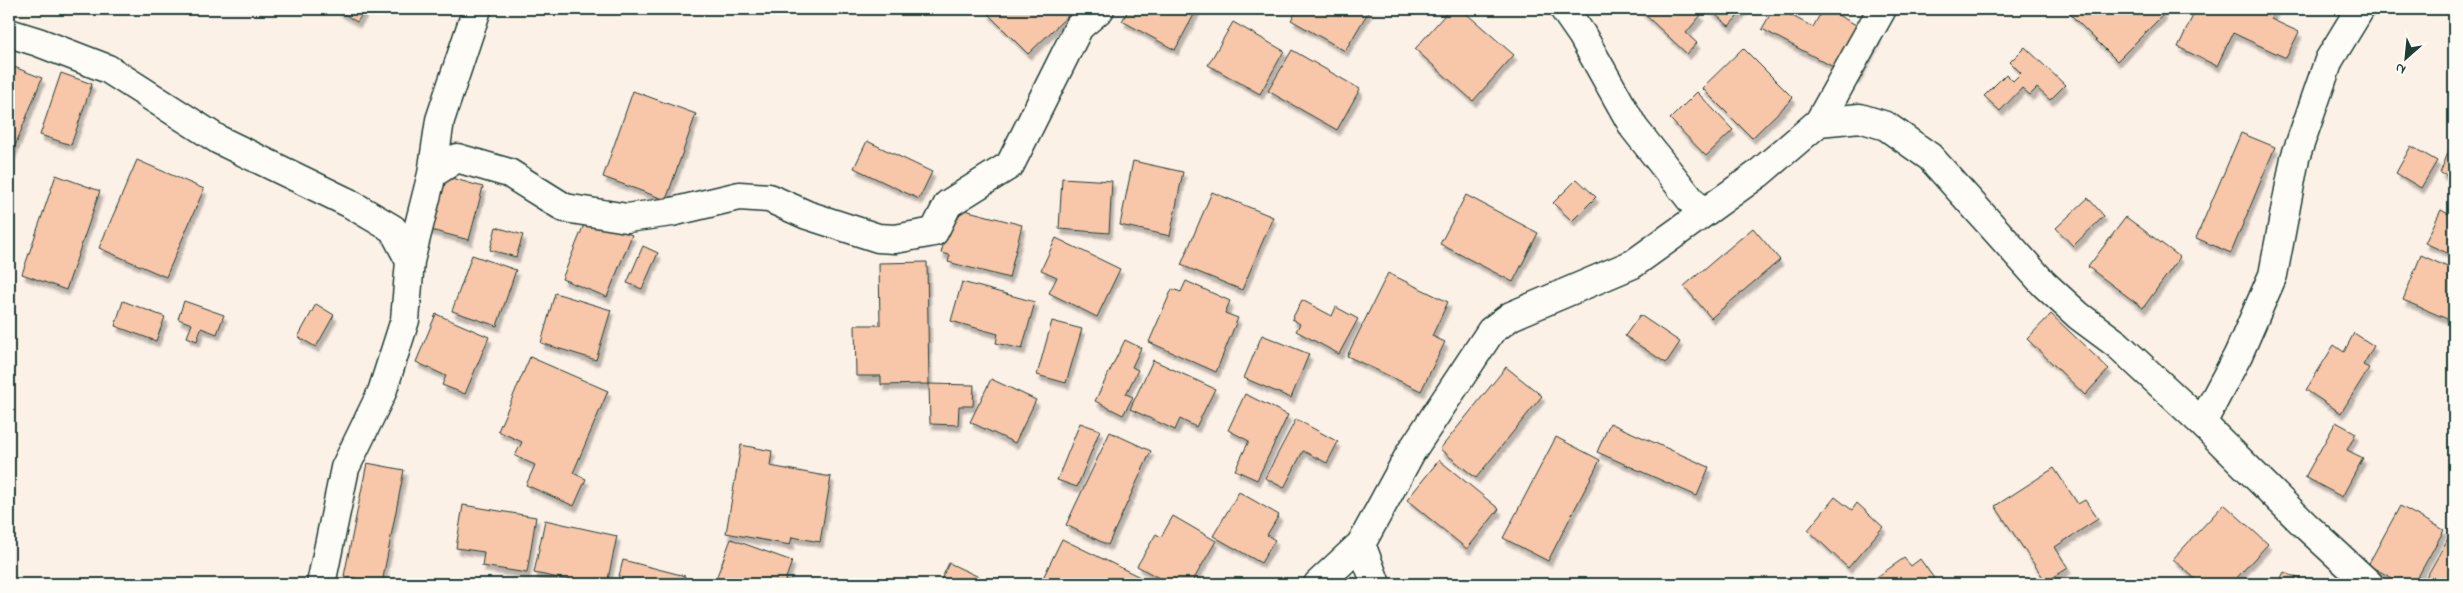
<svg xmlns="http://www.w3.org/2000/svg" width="2463" height="593" viewBox="0 0 2463 593" font-family="'Indie Flower',sans-serif">
<style>
.building{fill:#f8c6a9;stroke:#1f3d34;filter:url(#shadow)}
.lines{fill:none;stroke-linecap:round;stroke-linejoin:round}
.minor-casing{stroke:#1f3d34;stroke-width:31}
.minor{stroke:#fdfcf7;stroke-width:28}
</style>
<defs>
<filter id="shadow"><feDropShadow dx="3" dy="5.5" stdDeviation="1" flood-color="#0004"/></filter>
</defs>
<rect width="100%" height="100%" fill="#fcf1e7"/>
<filter id="ink" filterUnits="userSpaceOnUse"><feTurbulence type="fractalNoise" baseFrequency=".02" numOctaves="2"/><feDisplacementMap in="SourceGraphic" scale="10" xChannelSelector="R" yChannelSelector="G"/><feConvolveMatrix kernelMatrix="1 2 1 2 8 2 1 2 1" color-interpolation-filters="sRGB"/></filter>
<g filter="url(#ink)">
<path class="building" d="M336 9H366L357 22Z
M992 9H1075L1028 54 987 13Z
M1129 9H1197L1175 50 1122 21Z
M1298 9H1370L1345 51 1291 20Z
M1450 9H1461L1514 55 1473 101 1415 49Z
M1639 9H1694L1701 15 1686 33 1697 43 1687 54Z
M1709 9H1744L1729 26Z
M1773 9H1779L1813 27 1823 9H1827L1878 37 1856 79 1762 29Z
M2073 9H2159L2164 14 2117 61 2069 13Z
M2196 9H2275L2271 19 2299 32 2286 58 2233 33 2217 66 2178 47Z
M1233 22 1284 51 1260 94 1208 65Z
M2025 47 2065 85 2050 100 2037 88 2030 95 2022 88 2000 111 1984 96 2006 74 2013 81 2021 73 2010 62Z
M1743 48 1793 98 1752 138 1702 88Z
M1292 50 1360 89 1337 130 1268 91Z
M9 65 42 78 11 156 9 155Z
M61 73 92 84 71 145 40 135Z
M633 91 696 114 666 200 603 177Z
M1697 92 1733 130 1706 156 1670 119Z
M2241 133 2275 147 2231 253 2196 238Z
M2454 138V178L2440 173Z
M867 141 932 172 919 199 854 168Z
M2411 146 2437 161 2421 188 2396 173Z
M137 160 204 189 166 277 99 248Z
M1133 161 1183 172 1170 236 1120 225Z
M56 175 100 191 66 290 22 274Z
M441 175 483 187 469 240 427 229Z
M1062 178 1112 181 1109 233 1059 229Z
M1577 179 1596 197 1572 221 1553 203Z
M1212 192 1273 217 1242 290 1181 265Z
M1466 195 1538 233 1513 282 1440 244Z
M2088 198 2104 216 2073 246 2056 228Z
M953 207 1022 225 1009 278 948 262 950 255 941 253Z
M2441 210 2454 217V256L2425 243Z
M587 217 632 235 607 297 562 279Z
M2126 217 2180 257 2143 308 2088 267Z
M496 227 523 235 516 257 490 250Z
M1753 228 1780 260 1711 318 1684 286Z
M1056 238 1120 269 1097 317 1049 293 1057 277 1041 270Z
M643 246 658 253 642 289 627 283Z
M472 255 516 270 497 326 452 311Z
M2421 255 2454 270V322L2403 300Z
M927 262 929 384 881 385V376H856L855 325H880L879 263Z
M1388 273 1448 302 1432 336 1445 342 1421 391 1347 356Z
M1186 281 1230 301 1225 313 1238 318 1216 372 1149 342 1172 289 1181 292Z
M962 282 1035 302 1022 349 996 343 998 334 951 321Z
M555 293 611 310 596 360 541 343Z
M1302 300 1332 316 1336 307 1358 319 1339 354 1296 331 1300 324 1292 319Z
M123 301 165 317 156 341 115 326Z
M184 301 224 315 217 334 201 328 197 341 187 337 192 324 178 319Z
M316 304 334 315 316 347 298 337Z
M436 314 489 337 465 394 442 385 446 376 416 362Z
M2051 314 2109 369 2085 395 2027 339Z
M1640 315 1680 342 1666 363 1625 336Z
M1052 321 1082 329 1066 383 1037 375Z
M2354 333 2374 346 2363 365 2369 368 2341 413 2306 390 2334 345 2344 352Z
M1262 335 1309 354 1291 398 1244 378Z
M1125 340 1141 348 1132 367 1138 370 1126 394 1133 397 1123 415 1095 401Z
M530 357 608 391 573 473 586 479 574 506 526 485 535 465 515 456 522 442 498 431Z
M1153 360 1215 389 1196 427 1180 419 1175 430 1130 409Z
M1506 367 1542 396 1476 478 1440 449Z
M991 379 1036 400 1015 443 970 422Z
M929 384 974 385 973 406H959L958 425 930 424Z
M1245 394 1288 415 1257 480 1235 470 1249 441 1228 430Z
M1296 419 1338 442 1327 463 1303 451 1284 488 1265 478Z
M2336 422 2356 433 2347 450 2363 458 2342 497 2305 477Z
M1080 423 1100 430 1077 487 1057 480Z
M1610 423 1709 467 1697 496 1597 452Z
M2454 428V444L2449 443Z
M1110 432 1151 451 1108 545 1066 525Z
M1556 437 1600 460 1548 561 1503 538Z
M741 445 772 451 770 466 831 477 820 542 792 537 790 545 726 533Z
M1439 460 1499 509 1467 549 1407 500Z
M367 463 404 470 382 583 344 576Z
M2054 468 2078 504 2085 500 2098 519 2055 547 2068 568 2046 582 1995 506Z
M1239 492 1279 515 1267 535 1275 540 1261 563 1213 536Z
M1835 497 1852 510 1857 503 1883 527 1848 568 1808 530Z
M2224 504 2268 544 2231 584H2201L2173 559Z
M463 505 536 517 527 573 482 566 484 552 456 548Z
M2400 506 2444 530 2414 584H2403L2368 565Z
M1173 516 1216 541 1191 584H1170L1137 566 1156 534 1161 537Z
M545 520 617 536 607 584H589L534 573Z
M2454 528V584H2437L2426 578Z
M731 539 792 561 784 584H714Z
M1062 539 1142 578 1139 584H1040Z
M1904 558 1911 566 1920 559 1938 584H1867Z
M623 560 685 576 683 584H617Z
M949 563 994 584H939Z
M2284 572 2310 584H2278Z"/>
<g class="lines">
<defs>
<path id="minor" d="M1564 9 1582 35 1634 128 1702 214
M9 33 38 42 108 69 219 140 349 203 393 229 410 261 405 320 382 392 345 468 321 584
M1819 122 1882 9
M432 174 457 158 509 173 565 208 627 218 672 212 739 196 769 198 807 215 878 238 895 239 934 232 948 204 1010 165 1079 27 1100 9
M410 261 432 174 440 120 477 9
M2202 423 2238 355 2273 275 2295 158 2329 60 2360 9
M1361 544 1376 584
M1318 584 1361 544 1411 452 1491 331 1511 316 1633 264 1758 174 1819 122 1860 118 1886 126 1930 157 2044 284 2079 316 2118 345 2202 423 2306 526 2369 584"/>
</defs>
<use href="#minor" class="minor-casing"/>
<use href="#minor" class="minor"/>
</g>
</g>
<rect width="2463" height="593" fill="none" stroke="#fdfcf7" stroke-width="30"/>
<rect x="15" y="15" width="2433" height="563" fill="none" stroke="#1f3d34" stroke-width="2" filter="url(#ink)"/>
<g transform="translate(2406 58) rotate(207)" stroke="#fdfcf7" stroke-width="4" paint-order="stroke">
<path d="M0-4L9 19L0 12L-9 19Z" fill="#1f3d34"/>
<text y="-8" font-size="14" font-weight="bold" text-anchor="middle" fill="#1f3d34">N</text>
</g>
</svg>
